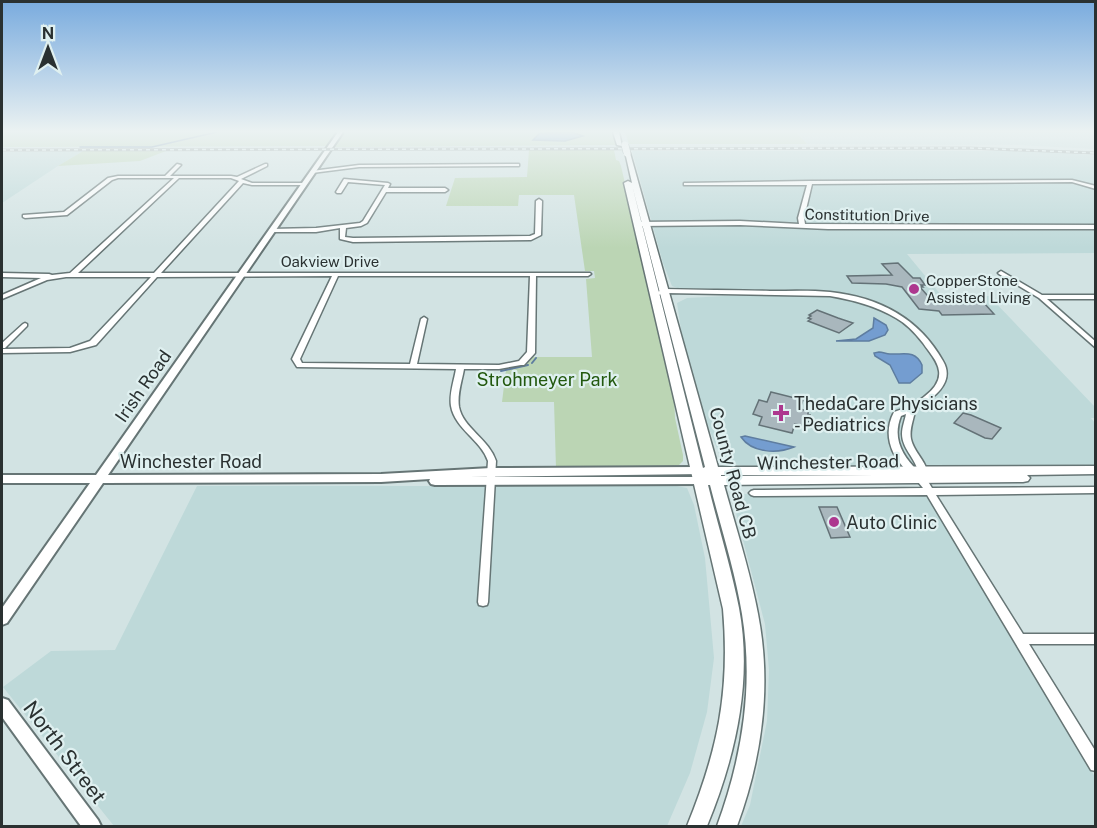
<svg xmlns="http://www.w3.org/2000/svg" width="1097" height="828" viewBox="0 0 1097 828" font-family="'Public Sans',sans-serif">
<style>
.built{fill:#bed9d9}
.green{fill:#bbd5b4}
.water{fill:#749dd0;stroke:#5e7da0;stroke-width:1.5}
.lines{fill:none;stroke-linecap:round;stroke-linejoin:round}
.stream-far1{stroke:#5e7da0;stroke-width:1.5}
.stream{stroke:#5e7da0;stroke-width:2}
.building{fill:#a9b7bd;stroke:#647277;stroke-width:1.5}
.minor-casing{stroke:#667575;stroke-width:3}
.tertiary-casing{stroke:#667575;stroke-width:4}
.secondary-casing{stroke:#667575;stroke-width:3}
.minor{fill:#fff;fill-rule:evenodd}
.tertiary{fill:#fff;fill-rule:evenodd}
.secondary{fill:#fff;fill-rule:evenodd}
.rail-casing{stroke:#838f8f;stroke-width:3}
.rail{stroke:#dff0f0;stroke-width:1.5;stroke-dasharray:4;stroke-linecap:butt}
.secondary-bridge-casing{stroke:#667575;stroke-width:8;stroke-linecap:butt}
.secondary-bridge{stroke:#fff;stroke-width:7}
.poi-dot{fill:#ad378e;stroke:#dff0f0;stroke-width:2}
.labels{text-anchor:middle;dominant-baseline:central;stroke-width:4.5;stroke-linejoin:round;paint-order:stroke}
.far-street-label{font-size:15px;fill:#2a3131;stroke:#dff0f0}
.far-poi-label{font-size:15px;fill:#2a3131;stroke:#dff0f0;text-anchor:start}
.park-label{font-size:18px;fill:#23590f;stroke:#dff0f0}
.street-label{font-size:18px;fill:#2a3131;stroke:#dff0f0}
.poi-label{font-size:18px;fill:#2a3131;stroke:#dff0f0;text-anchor:start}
.near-street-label{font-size:21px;fill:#2a3131;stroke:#dff0f0}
</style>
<rect width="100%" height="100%" fill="#d2e3e3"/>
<path class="built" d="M796 132H1095V149L1017 145 807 144Z
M83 151 58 166 2 203V152Z
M632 151H1027L1095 155V253L907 254 941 295 989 296 1095 407V418H1091L1095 423V466H743L725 462 720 456 707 424 682 336 677 303 687 298 725 296 811 295 683 290 672 286 663 263Z
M197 486H677L687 488 694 505 705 558 714 658 707 712 690 773 667 826H114L3 687 51 651 115 650Z
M731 494 921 495 930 499 1095 777V826H741L750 805 767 721 769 670 765 624Z"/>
<path class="green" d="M2 132H338L328 146 2 147Z
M343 132H614L618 145 333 147Z
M625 132H796L807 144H629Z
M529 150H614L616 160 619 161 621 166 674 396 675 418 683 455V461L679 465 668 467 556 468 554 402H502L506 370 526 364 533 357H592L586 279 595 278 594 271H585L574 195H519L518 206H446L455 178 527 177Z
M83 151H166L140 161 58 166Z"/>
<path class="water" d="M572 132 583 136 565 141 533 140 540 133Z
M874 318 886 325 888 330 885 335 869 341H836L856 339 873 328Z
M879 352C883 352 886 354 890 354 903 355 915 349 922 365V373L910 383H899L890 365 875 356 874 353Z
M745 436 794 447C777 454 752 453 741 437Z"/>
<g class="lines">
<path class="stream-far1" d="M80 147H152L217 132"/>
<path class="stream" d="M532 363 536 358
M501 371 528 365"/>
</g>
<path class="building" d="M898 263 913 278H920L925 285H921L923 287H920L934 303H953L951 300H959L962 303H984L994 314 942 315 939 311 919 309 902 287 886 284 852 283 847 276 892 275 882 264Z
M817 310 838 318 853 323 839 333 808 321 811 319 808 318 811 316 809 315Z
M771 392 803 400 800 409 808 411V415H810L808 423 805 422 804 426 795 424 792 433 759 425 762 417 753 414 759 400 767 402Z
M963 413 971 415 1001 428 992 439 985 438 954 423Z
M819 507H837L850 537 831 538Z"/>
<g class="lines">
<defs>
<path id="minor" d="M177 164 181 165 170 176H231L237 177 265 164H267V166L241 179 252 183H304L306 184 304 185H252L243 183 161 273H590L591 274 588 276H536L535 353 524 365H521L499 369H464C462 381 457 394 459 407 463 428 489 439 496 461L488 602 487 605 483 606 479 605 478 602 488 461C481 440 455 429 451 406 449 394 454 381 456 369L297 367 292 359 332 276 157 277 96 345 70 352 2 353V349L70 348 90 341 151 277H66L47 280 2 299V295L41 278 2 277V273L49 274 52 275 70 273 174 178H118L112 180 67 215 25 218 23 217V215L64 212 108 178 118 176H165ZM179 178H231L239 181 154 273H78ZM338 276H530L527 352 519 361 499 365 417 364 427 319 424 317 421 319 410 364 302 363 300 359Z
M517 164H519V166L359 167 312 173 310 172 312 171 359 165Z
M344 179 388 183 390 184 388 188H445L448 190 445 192H386L367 223 361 226 346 228 345 237 353 238 530 236 535 234 536 201 539 199 542 201 541 235 531 240 353 242 340 239V228L316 232H269V230L271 229 316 228 360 223 363 221 385 185 348 182 341 193H337L336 192Z
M1072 180 1096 186V189L1072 182 812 184 804 218 805 224 1096 225V229H828L740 225 639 226 636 224 639 222 740 221 799 224 798 218 807 185H684V183H686L810 181Z
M1001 271 1042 295H1096V299H1047L1096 342V348L1039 298 999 274 998 273Z
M665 289C700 290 735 290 770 291 790 291 810 290 830 292 878 297 919 318 943 361 956 383 932 399 915 410 914 419 909 429 911 439 914 453 927 461 928 476L926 478 932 488 1096 487V493L936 495 1023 634H1096V644H1029L1096 752V771L1091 770 927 495 754 496 751 495 749 493 751 491 754 490 923 488C918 481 912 477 906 470 890 454 883 433 894 412 910 407 942 391 939 371 938 361 929 352 923 343 915 333 907 324 896 318 876 306 853 300 830 296L665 293 658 295 655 293ZM906 414C905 420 902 427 902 434 902 448 915 458 918 471 902 456 892 438 901 416Z
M25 323 27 324V326L5 348H2V343L23 324Z"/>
<path id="tertiary" d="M338 132H343L108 475 381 474 491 468 698 467 702 468 704 471 702 474 469 477H700L704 478 706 481 704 484 435 485 431 484 429 481 430 479 381 482 103 483 7 623 2 625V608L90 483H2V475H96Z
M2 698 8 700 98 820 101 826H81L2 717Z"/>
<path id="secondary" d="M613 132H619L622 146 617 145Z
M625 152 630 153 718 467 1096 466V474L1027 475 1030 478 1028 481 1023 482 724 485C736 528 750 571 758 614 772 686 762 758 737 826H717C742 758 754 687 742 614 735 571 721 528 710 485H708C718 526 731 567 739 608 753 682 735 758 707 826H687C718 750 730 691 723 609L624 183 628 181 632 183ZM632 185 705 467 703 468ZM721 475H876L721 476Z"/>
</defs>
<use href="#minor" class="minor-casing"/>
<use href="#tertiary" class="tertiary-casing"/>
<use href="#secondary" class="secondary-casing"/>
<use href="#minor" class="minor"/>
<use href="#tertiary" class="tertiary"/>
<use href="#secondary" class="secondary"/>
<defs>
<path id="rail" d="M2 150 969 148 1096 153"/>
</defs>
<use href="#rail" class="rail-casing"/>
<use href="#rail" class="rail"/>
<defs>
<path id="secondary-bridge" d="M625 145 627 153"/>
</defs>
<use href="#secondary-bridge" class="secondary-bridge-casing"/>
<use href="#secondary-bridge" class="secondary-bridge"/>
</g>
<linearGradient id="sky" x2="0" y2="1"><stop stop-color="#79abde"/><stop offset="0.53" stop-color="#ebf2f2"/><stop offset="1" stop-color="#ebf2f2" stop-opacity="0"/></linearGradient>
<rect width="1097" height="248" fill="url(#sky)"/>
<g class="poi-dot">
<circle cx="914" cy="289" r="6"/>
<path d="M778 404h6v6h6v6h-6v6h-6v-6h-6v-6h6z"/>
<circle cx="834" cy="522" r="6"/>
</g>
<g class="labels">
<g class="far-street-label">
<text transform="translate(867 215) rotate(1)">Constitution Drive</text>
<text x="330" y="261">Oakview Drive</text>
</g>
<g class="far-poi-label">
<text x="926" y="280">CopperStone<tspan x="926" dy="17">Assisted Living</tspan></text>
</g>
<g class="park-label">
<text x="547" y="379">Strohmeyer Park</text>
</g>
<g class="street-label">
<text transform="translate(143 386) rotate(-55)">Irish Road</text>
<text x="191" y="461">Winchester Road</text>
<text transform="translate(828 462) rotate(-1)">Winchester Road</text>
<text transform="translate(733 473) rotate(75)">County Road CB</text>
</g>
<g class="poi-label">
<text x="794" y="403">ThedaCare Physicians<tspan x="794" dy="21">- Pediatrics</tspan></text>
<text x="846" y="522">Auto Clinic</text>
</g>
<g class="near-street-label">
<text transform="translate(65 752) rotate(53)">North Street</text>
</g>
</g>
<rect width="1097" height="828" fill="none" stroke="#2a3131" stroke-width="6"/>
<g transform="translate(48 48)" stroke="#dff0f0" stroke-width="4.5" paint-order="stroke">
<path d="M0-4.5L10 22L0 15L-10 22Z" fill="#2a3131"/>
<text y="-9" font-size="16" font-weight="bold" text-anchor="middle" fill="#2a3131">N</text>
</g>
</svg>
